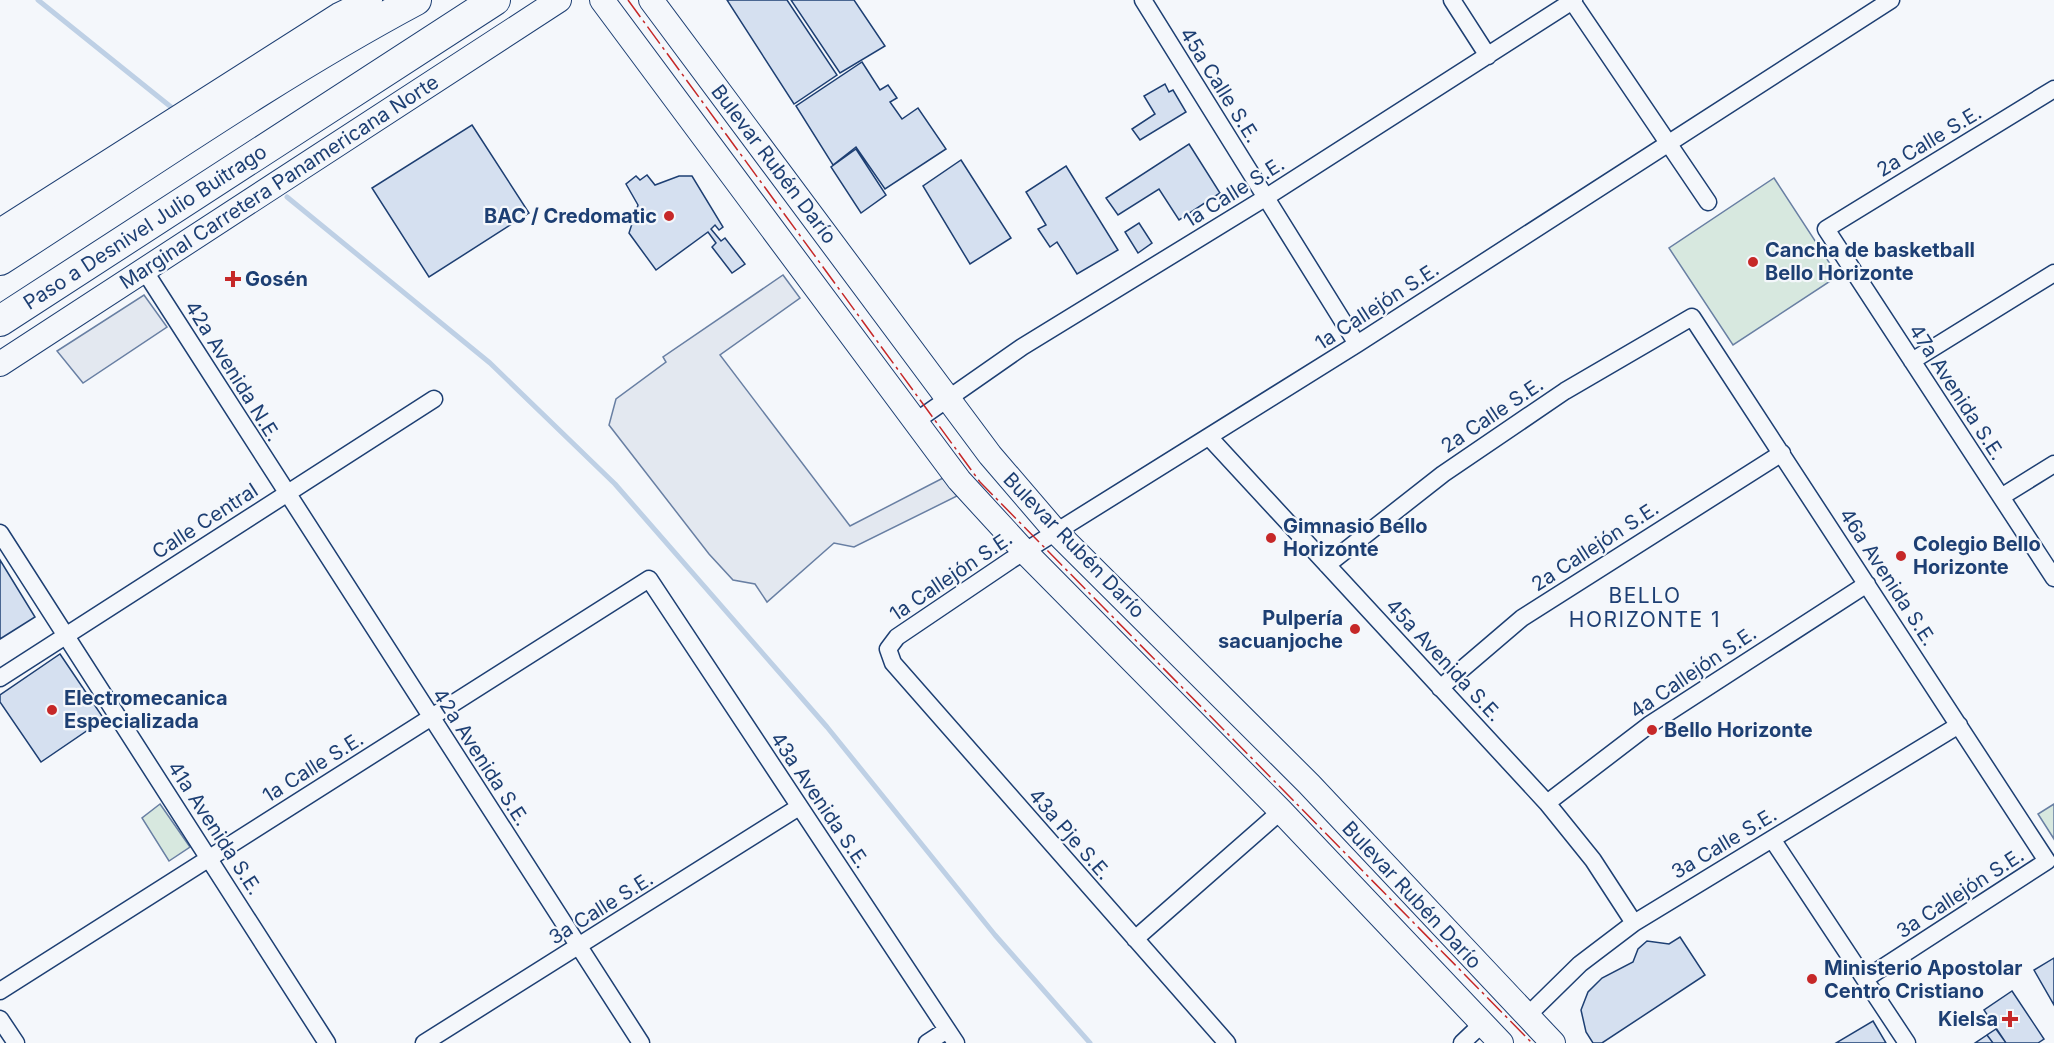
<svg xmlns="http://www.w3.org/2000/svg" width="2054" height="1043" viewBox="0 0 2054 1043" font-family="Inter,sans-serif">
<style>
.green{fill:#d7e8df;stroke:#687fa3;stroke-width:1.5}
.parking{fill:#e3e8f0;stroke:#687fa3;stroke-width:1.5}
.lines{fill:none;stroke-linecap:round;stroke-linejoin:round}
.stream{stroke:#bed0e5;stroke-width:5}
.building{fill:#d5e0f0;stroke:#1d3f73;stroke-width:1.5}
.street-casing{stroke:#1d3f73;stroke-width:19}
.secondary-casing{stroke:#1d3f73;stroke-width:26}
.highway-casing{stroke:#1d3f73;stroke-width:32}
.street{stroke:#f4f7fb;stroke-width:16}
.secondary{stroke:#f4f7fb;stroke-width:24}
.highway{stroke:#f4f7fb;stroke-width:30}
.power{stroke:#c62828;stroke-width:1.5;stroke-dasharray:21 4.5 3 4.5;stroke-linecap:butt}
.poi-dot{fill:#c62828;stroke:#f4f7fb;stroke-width:2}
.labels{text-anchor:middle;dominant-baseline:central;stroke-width:4.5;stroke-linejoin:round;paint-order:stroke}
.street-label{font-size:20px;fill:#1d3f73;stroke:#f4f7fb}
.poi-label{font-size:20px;font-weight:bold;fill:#1d3f73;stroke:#f4f7fb;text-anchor:start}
.neighbourhood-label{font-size:21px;letter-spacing:1.5px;fill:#1d3f73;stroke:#f4f7fb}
</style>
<rect width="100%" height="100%" fill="#f4f7fb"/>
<path class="green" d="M1774 178 1838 276 1733 345 1669 248Z
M160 804 190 847 169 861 142 818Z
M2054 804V839L2038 814Z"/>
<path class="parking" d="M783 275 800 298 720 355 850 526 943 478 957 496 854 547 834 543 767 602 755 584 733 580 709 554 609 425 616 399 666 362 663 357Z
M144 295 167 327 83 383 57 351Z"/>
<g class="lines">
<path class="stream" d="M38 0 176 111
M287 197 490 363 615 484 827 727 995 935 1090 1043"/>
</g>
<path class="building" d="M727 0H787L837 75 794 104Z
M791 0H854L885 46 840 73Z
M862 62 880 90 888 85 897 98 890 102 902 119 918 108 946 149 885 189 856 147 833 165 796 106Z
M1165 84 1169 92 1173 90 1186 112 1140 140 1132 129 1155 114 1144 96Z
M472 125 529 213 429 277 372 188Z
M1189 144 1220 193 1179 220 1159 189 1118 215 1106 198Z
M856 149 886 195 861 213 831 167Z
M961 160 1011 238 970 264 923 186Z
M1066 166 1118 250 1077 274 1057 242 1050 247 1038 229 1046 225 1026 192Z
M647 175 655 185 679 176H692L723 227 719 230 715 225 711 229 721 241 725 238 745 264 732 273 712 247 716 243 708 232 656 270 629 233 638 205 626 184 636 176 640 180Z
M1139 223 1152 243 1138 253 1125 232Z
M0 560 35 617 0 639Z
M60 654 104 719 41 762 0 702V695Z
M1680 937 1705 975 1602 1043H1593L1586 1032 1581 1010 1588 992 1602 978 1633 962 1638 949 1647 941 1669 944Z
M2054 958V1005L2034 970Z
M2012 991 2044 1039 2038 1043H2006L1984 1010Z
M1873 1021 1886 1043H1836Z
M1996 1029 2006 1043H1993L1987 1035Z
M1987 1035 1993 1043H1975Z"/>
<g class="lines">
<defs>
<path id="street" d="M1143 0 1357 344
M1452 0 1488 56
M1572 1 1708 202
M2054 89 1826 229 2054 578
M144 270 641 1043
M1912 361 2054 273
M916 421 1022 347 1265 198 1574 0
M1209 437 1547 803 1593 860 1634 923
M2001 497 2054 464
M0 533 327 1043
M1327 565 1443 474 1565 391 1692 317 2047 861 1865 979
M0 678 434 399
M1440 688 1522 618 1782 453
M1547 803 1649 725 1867 584
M1772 839 1907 1043
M1135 939 1281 811
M0 991 649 579 956 1043
M1526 1017 1580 964 1634 923 1959 725
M0 1019 16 1043
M424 1043 799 807
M927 1043 947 1030
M1227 1043 893 663 888 649 897 637 1011 560 1357 344 1891 0
M1462 1043 1482 1024"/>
<path id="secondary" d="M602 0 959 480 1025 552 1281 811 1501 1043
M651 0 990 455 1057 533 1309 784 1553 1043
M0 231 339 15 370 0
M0 364 559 0"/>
<path id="highway" d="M0 260C137 172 272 77 416 0
M0 321 495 0"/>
</defs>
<use href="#street" class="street-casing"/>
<use href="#secondary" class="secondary-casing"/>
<use href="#highway" class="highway-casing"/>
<use href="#street" class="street"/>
<use href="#secondary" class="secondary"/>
<use href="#highway" class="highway"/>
<path class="power" d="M628 0 980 482 1532 1043"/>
</g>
<g class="poi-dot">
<circle cx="669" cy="216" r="6"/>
<circle cx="1753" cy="262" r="6"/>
<path d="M230 270h6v6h6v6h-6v6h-6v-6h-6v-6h6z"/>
<circle cx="1271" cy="538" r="6"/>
<circle cx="1901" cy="556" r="6"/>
<circle cx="1355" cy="629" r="6"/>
<circle cx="52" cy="710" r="6"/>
<circle cx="1652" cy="730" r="6"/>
<circle cx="1812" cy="979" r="6"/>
<path d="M2007 1010h6v6h6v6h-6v6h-6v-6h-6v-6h6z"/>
</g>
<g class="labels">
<g class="street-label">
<text transform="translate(1220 85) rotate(58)">45a Calle S.E.</text>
<text transform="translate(1929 141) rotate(-31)">2a Calle S.E.</text>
<text transform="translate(774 164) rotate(53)">Bulevar Rubén Darío</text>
<text transform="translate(279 182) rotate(-33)">Marginal Carretera Panamericana Norte</text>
<text transform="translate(1234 192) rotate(-32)">1a Calle S.E.</text>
<text transform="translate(145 227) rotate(-33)">Paso a Desnivel Julio Buitrago</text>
<text transform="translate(1377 306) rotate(-33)">1a Callejón S.E.</text>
<text transform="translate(233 371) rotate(58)">42a Avenida N.E.</text>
<text transform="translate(1957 392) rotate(57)">47a Avenida S.E.</text>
<text transform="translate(1492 415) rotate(-34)">2a Calle S.E.</text>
<text transform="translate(205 521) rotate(-33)">Calle Central</text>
<text transform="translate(1074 545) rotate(46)">Bulevar Rubén Darío</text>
<text transform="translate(1595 546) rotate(-33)">2a Callejón S.E.</text>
<text transform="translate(951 576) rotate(-34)">1a Callejón S.E.</text>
<text transform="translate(1888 577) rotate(57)">46a Avenida S.E.</text>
<text transform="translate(1444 660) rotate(47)">45a Avenida S.E.</text>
<text transform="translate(1693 672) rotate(-34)">4a Callejón S.E.</text>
<text transform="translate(481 757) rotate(57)">42a Avenida S.E.</text>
<text transform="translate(313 767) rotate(-32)">1a Calle S.E.</text>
<text transform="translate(820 800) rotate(56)">43a Avenida S.E.</text>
<text transform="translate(215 828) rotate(57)">41a Avenida S.E.</text>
<text transform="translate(1070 834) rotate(49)">43a Pje S.E.</text>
<text transform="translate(1724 843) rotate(-31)">3a Calle S.E.</text>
<text transform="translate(1960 893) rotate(-33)">3a Callejón S.E.</text>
<text transform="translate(1412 895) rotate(47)">Bulevar Rubén Darío</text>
<text transform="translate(601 908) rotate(-32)">3a Calle S.E.</text>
</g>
<g class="poi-label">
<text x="657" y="216" text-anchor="end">BAC / Credomatic</text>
<text x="1765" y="250">Cancha de basketball<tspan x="1765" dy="23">Bello Horizonte</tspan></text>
<text x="245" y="279">Gosén</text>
<text x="1283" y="526">Gimnasio Bello<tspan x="1283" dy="23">Horizonte</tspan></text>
<text x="1913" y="544">Colegio Bello<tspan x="1913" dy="23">Horizonte</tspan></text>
<text x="1343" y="618" text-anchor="end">Pulpería<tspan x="1343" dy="23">sacuanjoche</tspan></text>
<text x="64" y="698">Electromecanica<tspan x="64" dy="23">Especializada</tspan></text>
<text x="1664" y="730">Bello Horizonte</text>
<text x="1824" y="968">Ministerio Apostolar<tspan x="1824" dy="23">Centro Cristiano</tspan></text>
<text x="1998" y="1019" text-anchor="end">Kielsa</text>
</g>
<g class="neighbourhood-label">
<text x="1645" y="595">BELLO<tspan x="1645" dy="24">HORIZONTE 1</tspan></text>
</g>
</g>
</svg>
